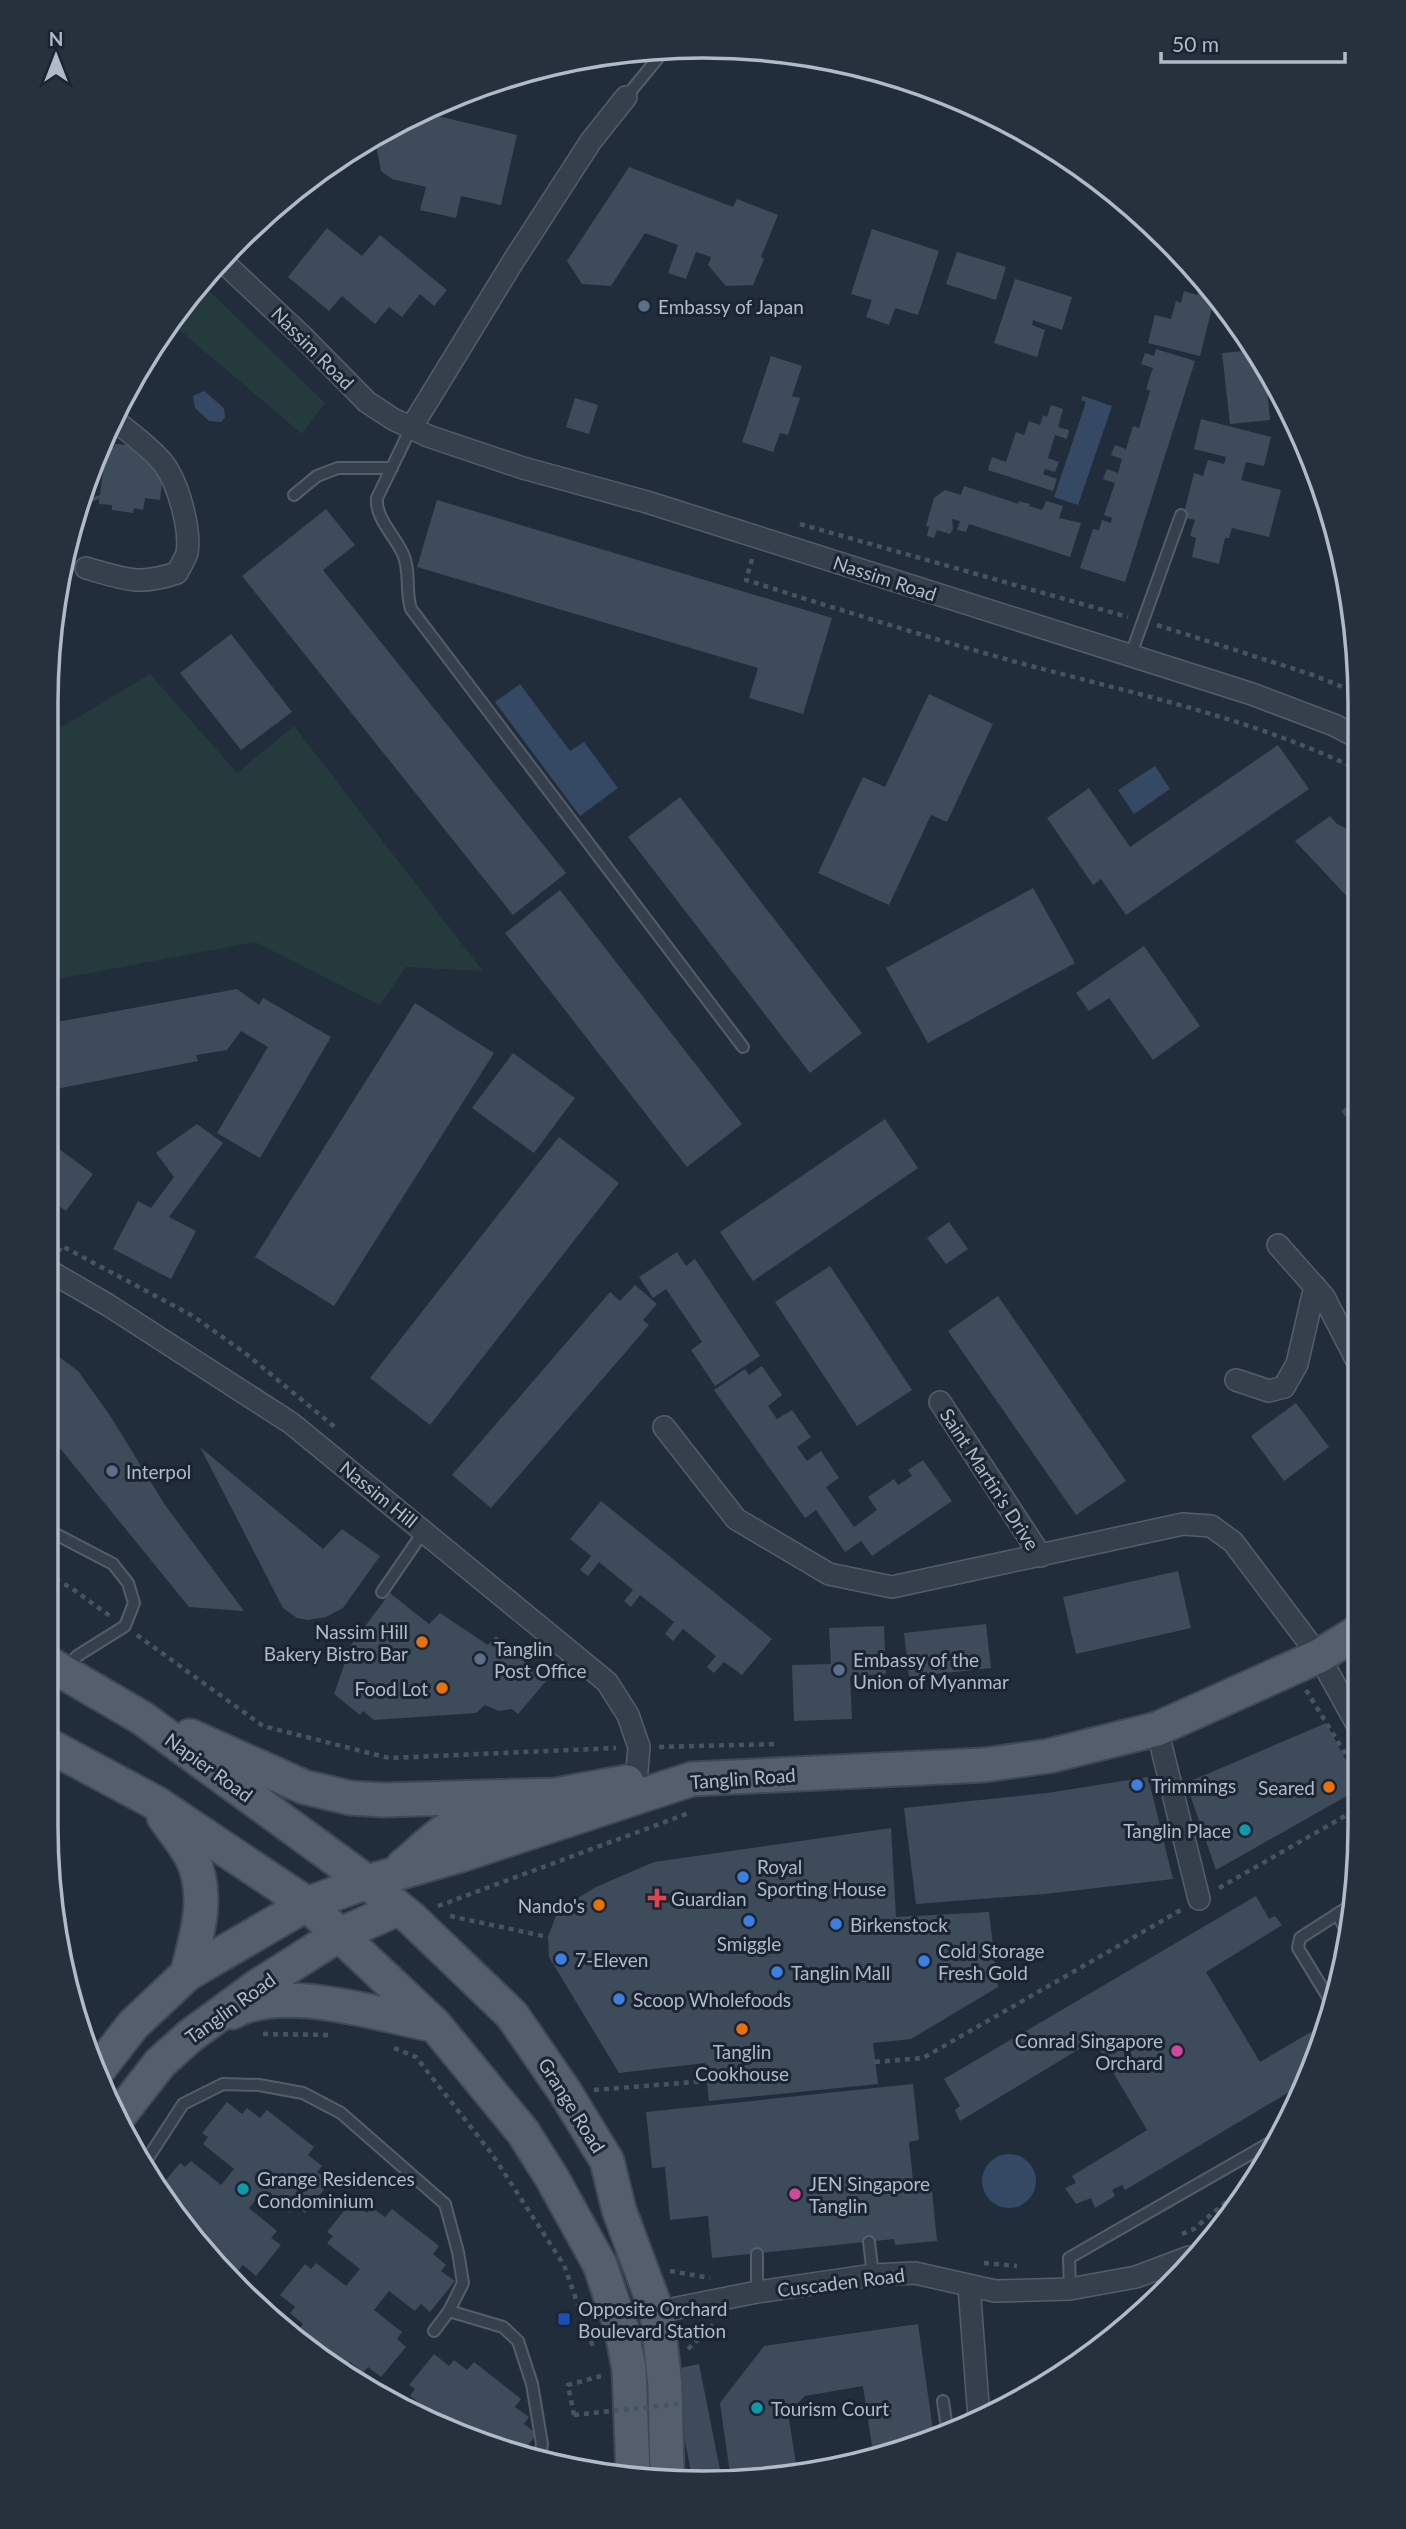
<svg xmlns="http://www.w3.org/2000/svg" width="1406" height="2529" viewBox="0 0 1406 2529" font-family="Lato,sans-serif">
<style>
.green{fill:#243a3d}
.water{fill:#354864}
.building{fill:#3e4b5b}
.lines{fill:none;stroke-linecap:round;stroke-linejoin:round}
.service-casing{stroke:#545d6a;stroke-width:14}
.minor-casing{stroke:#545d6a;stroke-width:24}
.primary-casing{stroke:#3f4855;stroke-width:37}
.path{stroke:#42575a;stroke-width:4.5;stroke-dasharray:5 5;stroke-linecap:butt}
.service{stroke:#363f4c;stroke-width:10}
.minor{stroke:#363f4c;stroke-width:21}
.primary{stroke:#545e6c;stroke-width:33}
.path-bridge{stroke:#42575a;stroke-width:4.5;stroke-dasharray:5 5;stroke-linecap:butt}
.service-dot{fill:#5c6f8a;stroke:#1b2431;stroke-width:2.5}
.food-dot{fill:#e8710a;stroke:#1b2431;stroke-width:2.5}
.shop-dot{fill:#3f7fe0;stroke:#1b2431;stroke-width:2.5}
.culture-dot{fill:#0f9aa8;stroke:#1b2431;stroke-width:2.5}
.health-dot{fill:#e0444e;stroke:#1b2431;stroke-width:2.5}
.hotel-dot{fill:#d1479c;stroke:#1b2431;stroke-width:2.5}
.transit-dot{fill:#1a4fb4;stroke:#1b2431;stroke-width:2.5}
.labels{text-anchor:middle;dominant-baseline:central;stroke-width:6;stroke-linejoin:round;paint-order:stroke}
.poi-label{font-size:19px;fill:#b1bac8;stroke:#1b2431;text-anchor:start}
.street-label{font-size:19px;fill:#b1bac8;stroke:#1b2431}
.rim{fill:none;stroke:#b1bac8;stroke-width:3.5}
</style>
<rect width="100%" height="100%" fill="#222d3c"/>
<path class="green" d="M200 282 325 403 302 434 171 323Z
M150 674 237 773 294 726 483 971 406 967 380 1005 255 942 47 981V736Z"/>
<path class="water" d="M204 391 224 408 225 417 221 422 209 421 195 408 193 396Z
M1083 396 1112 406 1078 505 1054 497 1086 402 1081 400Z
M520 684 570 751 584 742 618 788 580 816 495 702Z
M1155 766 1170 789 1134 814 1118 790Z
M982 2181a27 27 0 1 1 54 0a27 27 0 1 1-54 0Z"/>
<path class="building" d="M417 111 517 135 501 205 461 196 456 218 420 210 426 187 392 179 381 171 377 150 378 141 383 131Z
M629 167 733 207 737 199 778 215 761 257 764 259 753 285 726 286 708 265 711 257 696 252 686 279 668 273 678 245 645 233 611 286 582 284 567 261Z
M327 228 362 256 380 235 447 290 434 306 420 294 402 317 389 307 375 324 342 296 329 311 288 277Z
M872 229 939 251 918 315 895 308 889 325 866 317 872 300 851 294Z
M957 252 1006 267 996 300 946 284Z
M1015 279 1072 297 1062 330 1033 320 1032 325 1045 330 1037 357 994 343Z
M1202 279 1215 296 1200 356 1148 343 1155 315 1171 319 1176 301 1181 303 1184 291 1197 295Z
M1156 349 1195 361 1125 582 1080 568 1093 529 1099 530 1102 520 1111 523 1112 518 1104 515 1115 483 1103 479 1107 469 1118 473 1122 459 1111 455 1115 445 1126 449 1133 426 1139 428 1150 391 1146 389 1153 368 1141 364 1145 353 1154 356Z
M1256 350 1265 368 1270 420 1230 424 1222 353Z
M771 356 802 366 792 396 800 398 788 435 780 433 773 452 742 442Z
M575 398 598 405 589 434 566 427Z
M1051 405 1063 409 1058 427 1069 430 1067 439 1055 435 1048 458 1059 462 1055 472 1045 469 1043 474 1057 479 1053 491 988 470 992 457 1006 462 1016 432 1024 435 1029 421 1040 425 1043 415 1047 417Z
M1201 419 1271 437 1264 466 1246 462 1241 480 1281 490 1269 537 1232 528 1229 538H1225L1219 564 1192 557 1196 538 1190 536 1195 520 1183 517 1194 473 1203 476 1208 460 1224 464 1226 457 1194 449Z
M115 444 140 446 151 453 150 465 164 466 160 500 145 498 143 510 134 508 133 513 112 510V505L99 504V499L77 507 78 502 100 495 106 447H114Z
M964 486 1019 504 1018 501 1030 504 1029 506 1042 510 1046 501 1063 506 1059 518 1081 523 1070 557 969 524 966 532 957 530 960 521 952 519 953 529 950 534 937 530 934 538 927 536 929 527 926 526 934 498 945 490 961 495Z
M437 500 832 618 803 714 749 698 758 668 417 567Z
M326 509 355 545 323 570 566 873 513 915 242 576Z
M231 634 292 712 241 750 180 673Z
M929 694 993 724 947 822 931 815 889 905 818 873 863 777 885 787Z
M1278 745 1309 789 1126 915 1101 879 1093 885 1047 818 1089 788 1130 847Z
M680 797 862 1033 810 1073 628 837Z
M1330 816 1337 824 1356 833V906L1295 841Z
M1033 888 1075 963 928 1043 886 968Z
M560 890 742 1124 687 1167 505 933Z
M1144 946 1200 1026 1153 1060 1109 998 1089 1011 1076 993Z
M237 989 259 1005 263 998 331 1037 260 1158 217 1133 268 1047 241 1031 227 1050 196 1055 198 1061 46 1091V1024Z
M415 1003 494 1053 334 1306 255 1257Z
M513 1053 575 1098 534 1153 472 1108Z
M1357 1098V1130L1341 1111Z
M885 1119 918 1168 753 1281 720 1232Z
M54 1124 59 1149 93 1174 66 1211 46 1197V1125Z
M197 1124 223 1143 169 1217 196 1231 171 1279 113 1249 138 1201 151 1208 174 1177 156 1153Z
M559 1137 619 1183 430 1425 370 1378Z
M949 1222 968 1249 946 1264 927 1238Z
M677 1252 686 1266 695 1259 760 1356 715 1386 691 1350 702 1342 666 1289 653 1298 639 1277Z
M830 1266 912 1390 857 1426 775 1302Z
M635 1285 657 1304 643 1320 649 1325 491 1508 452 1475 610 1292 620 1301Z
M998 1296 1126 1481 1076 1515 948 1331Z
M46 1347 78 1371 109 1414 165 1505 244 1611 189 1607 46 1431Z
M762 1366 782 1395 768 1406 777 1419 792 1410 811 1437 797 1447 807 1461 821 1451 839 1478 826 1487 854 1527 877 1510 868 1497 894 1479 898 1485 912 1476 908 1470 923 1460 952 1501 872 1556 861 1541 845 1552 816 1510 805 1518 714 1390 745 1369 749 1375Z
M1296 1403 1329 1447 1284 1481 1251 1436Z
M200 1447 323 1549 342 1529 380 1556 343 1608 326 1617 308 1620 297 1618 283 1608Z
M601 1501 772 1639 742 1675 724 1662 714 1673 707 1667 716 1656 683 1629 673 1641 665 1634 674 1622 640 1595 631 1607 624 1601 633 1590 599 1562 588 1576 580 1570 591 1556 570 1539Z
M1178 1571 1191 1628 1076 1654 1063 1597Z
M390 1593 429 1624 440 1613 488 1645 496 1636 547 1680 518 1714 512 1709 499 1711 485 1705 476 1713 374 1720 363 1711 360 1715 334 1694 351 1645Z
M986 1624 991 1668 909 1677 904 1633Z
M884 1626 886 1674 850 1676 852 1719 794 1721 792 1665 831 1664 829 1628Z
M1326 1723 1359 1785V1789L1216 1870 1186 1783Z
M1148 1777 1173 1879 1045 1894 916 1904 904 1808 1047 1793Z
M891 1828 896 1917 989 1912 998 1987 911 2039 873 2043 878 2084 709 2101 705 2063 619 2073 549 1957 548 1937 558 1910 596 1887 654 1862Z
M1256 1896 1269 1919 1275 1916 1282 1925 1206 1972 1260 2062 1328 2022 1301 2085 1125 2190 1122 2185 1112 2190 1115 2196 1095 2208 1091 2198 1076 2204 1065 2188 1076 2183 1072 2176 1147 2130 1094 2040 960 2121 955 2110 960 2106 944 2079Z
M913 2084 919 2140 909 2142 913 2181 931 2180 937 2241 895 2245 894 2239 712 2258 708 2216 670 2220 665 2167 652 2168 646 2112Z
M227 2102 242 2114 247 2108 260 2118 267 2110 314 2147 308 2155 322 2166 317 2172 330 2182 305 2213 296 2205 290 2212 263 2191 249 2208 277 2231 271 2238 281 2245 256 2276 243 2265 238 2271 224 2261 221 2264 181 2226 160 2187 180 2163 185 2167 191 2161 221 2185 234 2169 203 2144 208 2137 202 2133Z
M352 2201 367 2213 371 2207 385 2217 392 2209 439 2246 433 2254 446 2265 441 2271 455 2281 430 2312 421 2304 415 2311 389 2291 374 2310 402 2332 397 2339 406 2347 381 2377 368 2367 363 2373 350 2362 343 2369 297 2332 303 2324 290 2313 295 2307 280 2295 305 2264 311 2269 316 2263 346 2286 360 2269 327 2243 333 2236 327 2232Z
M918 2324 934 2438 873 2453 863 2386 805 2396 788 2413 797 2470 746 2482 731 2481 720 2403 764 2346Z
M434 2354 449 2366 454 2360 467 2370 474 2362 521 2399 515 2407 529 2417 524 2424 537 2434 520 2455 438 2418 410 2396 415 2389 409 2385Z
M699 2364 722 2480 692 2477 671 2370Z"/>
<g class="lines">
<defs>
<path id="service" d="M626 97 667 47
M411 428 377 498C375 518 395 536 403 554 411 572 405 591 411 609L743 1047
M294 495 317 476 338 468H392
M1130 657 1181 515
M46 1529 113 1564 128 1583 134 1603 125 1626 77 1656 67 1668
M382 1592 424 1531
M1337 1914 1348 1934
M1334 2007 1298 1948 1300 1938 1353 1904
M146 2161 183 2104 223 2084 259 2085 303 2093 341 2113 445 2204 458 2252 463 2283 449 2311 434 2331
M869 2242 873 2275
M757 2254V2292
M1070 2289 1069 2258 1280 2137
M449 2311 503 2327 518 2341 532 2384 542 2444 539 2462
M943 2401 948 2435"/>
<path id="minor" d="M220 259 302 336 367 402 393 419 428 436 523 468 647 502 1252 694 1334 725 1355 736
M411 428 514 260 591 141 626 97
M86 568C125 579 137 586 177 573 180 567 185 559 187 553 191 529 178 482 163 463 149 446 130 433 113 419
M1278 1245 1324 1297 1357 1361
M46 1269 108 1305 291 1423 607 1682 628 1715 639 1747 636 1781
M1236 1380 1269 1391 1284 1387 1297 1364 1315 1286
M940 1402 1041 1556
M664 1427 736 1519 829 1574 892 1587 1183 1524 1211 1526 1233 1542 1319 1656 1359 1728
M1157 1729 1199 1899
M969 2286 979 2418
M657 2312 757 2292 873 2275 915 2273 995 2291 1070 2289 1136 2277 1189 2257"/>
<path id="primary" d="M46 1662 142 1718 367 1882 411 1918 512 2015 565 2092 607 2161 619 2210 657 2312 665 2386 667 2474
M190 1736 304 1787 350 1798 384 1800 555 1795
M46 1744 156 1803 307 1904 435 2025 523 2132 552 2178 600 2265 621 2327 629 2369 633 2471
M164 1817C173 1830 185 1844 192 1858 210 1895 197 1936 187 1974
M403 1866C417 1855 430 1841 445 1831 489 1803 574 1792 627 1782
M232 2012C285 1983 378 2015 435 2025
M98 2070 133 2025 187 1974 307 1904 367 1882 461 1855 692 1779 984 1765 1049 1756 1157 1729 1319 1656 1358 1632
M121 2113 160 2063 190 2036 258 1986 337 1936 397 1909"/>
</defs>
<use href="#service" class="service-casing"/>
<use href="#minor" class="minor-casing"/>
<use href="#primary" class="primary-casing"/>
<path class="path" d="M800 524 1128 617
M752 559 746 580C841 610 935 640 1031 666 1141 695 1252 719 1355 768
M1157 625 1313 675 1355 692
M46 1236 62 1246
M58 1252 62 1246 193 1316 245 1353 336 1428
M46 1576 70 1587 110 1616
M137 1635 263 1726 389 1758 616 1748
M1306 1690 1359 1776
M659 1747 777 1744
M1219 1888 1359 1808
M438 1906 689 1813
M450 1916 548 1937
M263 2034 331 2035
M394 2048 416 2057 492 2154 564 2265 594 2350
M875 2062 923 2058 1181 1910
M594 2090 707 2081
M1182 2234 1194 2229 1251 2181
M984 2263 1017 2266
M670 2271 710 2278
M688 2349 714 2324
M574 2415 568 2385 601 2376"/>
<use href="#service" class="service"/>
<use href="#minor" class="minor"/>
<use href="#primary" class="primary"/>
<path class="path-bridge" d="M574 2415 678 2404"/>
</g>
<g class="service-dot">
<circle cx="644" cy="306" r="7"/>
<circle cx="112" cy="1471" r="7"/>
<circle cx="480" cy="1659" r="7"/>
<circle cx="839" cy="1670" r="7"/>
</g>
<g class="food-dot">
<circle cx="422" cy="1642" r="7"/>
<circle cx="442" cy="1688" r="7"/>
<circle cx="1329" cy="1787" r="7"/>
<circle cx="599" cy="1905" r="7"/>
<circle cx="742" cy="2029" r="7"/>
</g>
<g class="shop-dot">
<circle cx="1137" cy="1785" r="7"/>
<circle cx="743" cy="1877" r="7"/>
<circle cx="749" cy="1921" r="7"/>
<circle cx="836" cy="1924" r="7"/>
<circle cx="561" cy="1959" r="7"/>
<circle cx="924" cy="1961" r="7"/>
<circle cx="777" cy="1972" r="7"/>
<circle cx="619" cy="1999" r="7"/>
</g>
<g class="culture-dot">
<circle cx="1245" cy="1830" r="7"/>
<circle cx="243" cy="2189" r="7"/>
<circle cx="757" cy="2408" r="7"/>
</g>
<path class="health-dot" d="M653.5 1887.5h7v7h7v7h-7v7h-7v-7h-7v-7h7z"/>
<g class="hotel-dot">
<circle cx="1177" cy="2051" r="7"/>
<circle cx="795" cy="2194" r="7"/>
</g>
<rect class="transit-dot" x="557" y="2312" width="14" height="14" rx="3.5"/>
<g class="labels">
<g class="poi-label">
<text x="658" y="306">Embassy of Japan</text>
<text x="126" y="1471">Interpol</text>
<text x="408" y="1631" text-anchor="end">Nassim Hill<tspan x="408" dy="22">Bakery Bistro Bar</tspan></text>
<text x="494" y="1648">Tanglin<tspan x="494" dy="22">Post Office</tspan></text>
<text x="853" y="1659">Embassy of the<tspan x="853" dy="22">Union of Myanmar</tspan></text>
<text x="428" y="1688" text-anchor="end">Food Lot</text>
<text x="1151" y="1785">Trimmings</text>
<text x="1315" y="1787" text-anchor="end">Seared</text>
<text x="1231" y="1830" text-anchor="end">Tanglin Place</text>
<text x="757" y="1866">Royal<tspan x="757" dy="22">Sporting House</tspan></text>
<text x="671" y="1898">Guardian</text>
<text x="585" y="1905" text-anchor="end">Nando's</text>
<text x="850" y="1924">Birkenstock</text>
<text x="749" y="1943" text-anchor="middle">Smiggle</text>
<text x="938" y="1950">Cold Storage<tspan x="938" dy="22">Fresh Gold</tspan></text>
<text x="575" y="1959">7-Eleven</text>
<text x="791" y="1972">Tanglin Mall</text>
<text x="633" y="1999">Scoop Wholefoods</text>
<text x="1163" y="2040" text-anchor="end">Conrad Singapore<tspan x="1163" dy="22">Orchard</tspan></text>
<text x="742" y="2051" text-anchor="middle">Tanglin<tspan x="742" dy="22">Cookhouse</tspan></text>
<text x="257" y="2178">Grange Residences<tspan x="257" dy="22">Condominium</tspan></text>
<text x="809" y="2183">JEN Singapore<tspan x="809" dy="22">Tanglin</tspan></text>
<text x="578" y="2308">Opposite Orchard<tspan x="578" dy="22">Boulevard Station</tspan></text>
<text x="771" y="2408">Tourism Court</text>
</g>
<g class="street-label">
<text transform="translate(313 348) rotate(45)">Nassim Road</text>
<text transform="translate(885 578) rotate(18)">Nassim Road</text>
<text transform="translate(990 1479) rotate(57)">Saint Martin's Drive</text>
<text transform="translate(379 1494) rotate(39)">Nassim Hill</text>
<text transform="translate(209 1767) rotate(36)">Napier Road</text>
<text transform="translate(743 1778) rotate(-4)">Tanglin Road</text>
<text transform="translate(230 2008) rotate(-36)">Tanglin Road</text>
<text transform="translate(572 2105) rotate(58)">Grange Road</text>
<text transform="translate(841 2282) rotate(-7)">Cuscaden Road</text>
</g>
</g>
<path d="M0 0H1406V2529H0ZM703 58H703A645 645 0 0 1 1348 703V1826A645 645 0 0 1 703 2471H703A645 645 0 0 1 58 1826V703A645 645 0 0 1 703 58Z" fill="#27303d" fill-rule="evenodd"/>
<path class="rim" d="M703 58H703A645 645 0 0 1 1348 703V1826A645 645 0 0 1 703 2471H703A645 645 0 0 1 58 1826V703A645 645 0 0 1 703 58Z"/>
<g transform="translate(56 56)" stroke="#1b2431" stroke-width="5" paint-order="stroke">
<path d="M0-5L12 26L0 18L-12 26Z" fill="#b1bac8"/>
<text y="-10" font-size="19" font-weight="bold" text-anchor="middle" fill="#b1bac8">N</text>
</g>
<path d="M1161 52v10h184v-10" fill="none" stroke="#b1bac8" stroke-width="3.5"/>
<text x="1172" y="52" font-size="21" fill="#b1bac8" stroke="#1b2431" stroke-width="5" paint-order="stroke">50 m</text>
</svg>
